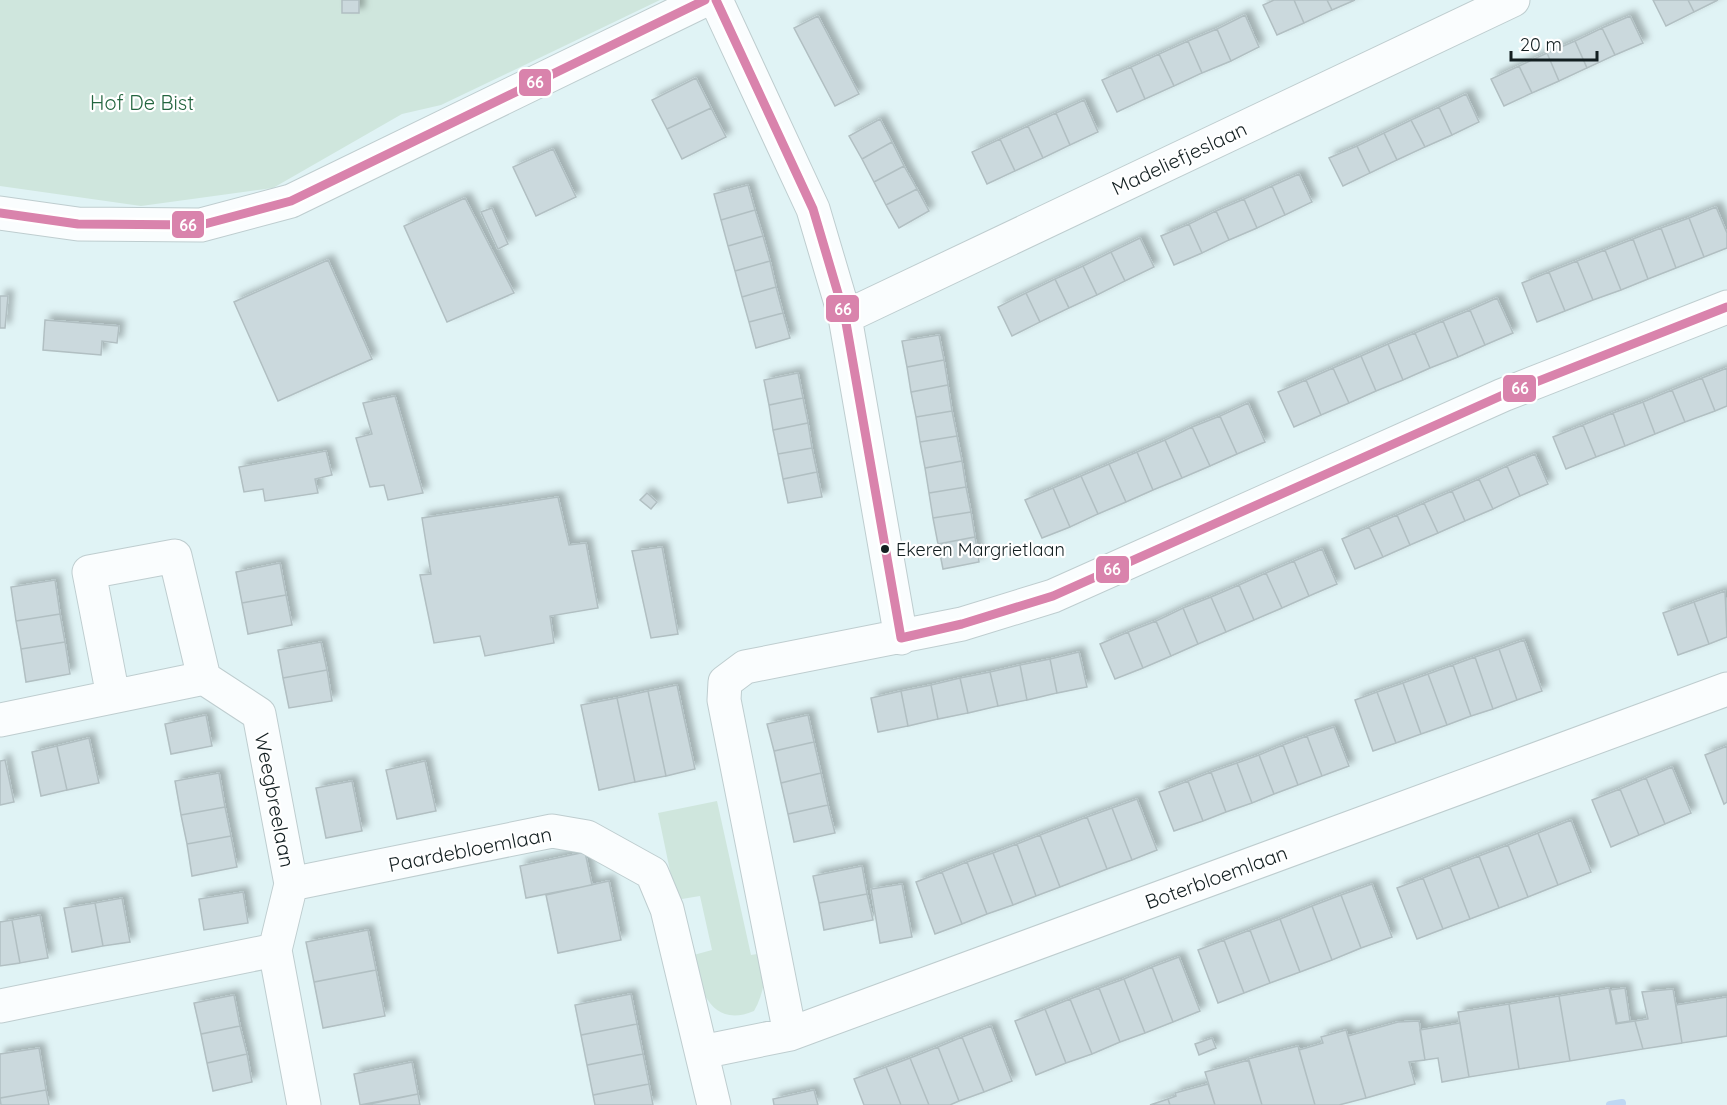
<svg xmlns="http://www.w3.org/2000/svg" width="1727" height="1105" viewBox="0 0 1727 1105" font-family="Quicksand,sans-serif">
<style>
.green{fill:#cfe6dd}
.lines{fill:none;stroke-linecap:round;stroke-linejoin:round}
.stream{stroke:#bed8f3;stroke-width:8}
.building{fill:#cbd9dd;stroke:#b1bfc2;stroke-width:1.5;filter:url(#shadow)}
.minor-casing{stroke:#becdcf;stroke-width:35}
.tertiary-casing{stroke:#becdcf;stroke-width:35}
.minor{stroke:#fafdfe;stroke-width:33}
.tertiary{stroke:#fafdfe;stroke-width:33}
.bus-1-casing{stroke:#fff;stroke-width:14}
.bus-1{stroke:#d983ac;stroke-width:9}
.bus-dot{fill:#131f21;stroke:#fff;stroke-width:2}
.labels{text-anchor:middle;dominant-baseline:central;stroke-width:4.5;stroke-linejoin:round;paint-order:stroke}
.bus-label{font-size:18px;fill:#131f21;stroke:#fff;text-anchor:start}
.park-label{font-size:20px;fill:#23653f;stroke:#fff}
.street-label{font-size:20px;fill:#131f21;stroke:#fff}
.line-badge{stroke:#fff;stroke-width:2}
.badge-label{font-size:16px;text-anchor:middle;font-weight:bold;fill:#fff}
</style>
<defs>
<filter id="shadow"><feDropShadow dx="5.5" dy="-5.5" stdDeviation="3" flood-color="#0004"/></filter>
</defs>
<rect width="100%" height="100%" fill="#e0f3f5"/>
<path class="green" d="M0 0H660L441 105 402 114 273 188 141 206 0 186Z
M717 801 751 955 764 953C767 972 764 994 754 1011 711 1029 700 989 690 956L712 950 700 896 676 900 658 813Z"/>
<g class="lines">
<path class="stream" d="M1610 1105 1622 1103"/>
</g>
<path class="building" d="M342 0H359V13H342Z
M1274 0H1294L1304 23 1277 35 1263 5Z
M1294 0H1327L1332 10 1304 23Z
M1327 0H1355L1332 10Z
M1653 0H1688L1694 12 1666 26Z
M1688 0H1718L1694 12Z
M1245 15 1259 47 1231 61 1217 29Z
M818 16 859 94 835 106 794 28Z
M1630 16 1643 43 1615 55 1602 28Z
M1602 28 1615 55 1587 68 1575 41Z
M1217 29 1231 61 1202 73 1188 41Z
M1188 41 1202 73 1174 86 1159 54Z
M1575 41 1587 68 1559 81 1547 53Z
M1547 53 1559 81 1532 93 1519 66Z
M1159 54 1174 86 1145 99 1131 67Z
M1519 66 1532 93 1504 106 1491 79Z
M1131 67 1145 99 1117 112 1102 80Z
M696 78 711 108 667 129 652 100Z
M1466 94 1479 122 1452 135 1439 107Z
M1084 100 1098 132 1070 145 1056 113Z
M1439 107 1452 135 1425 147 1411 120Z
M711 108 726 137 682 159 667 129Z
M1056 113 1070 145 1043 158 1028 126Z
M880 119 892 142 862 159 849 136Z
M1411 120 1425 147 1397 160 1384 133Z
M1028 126 1043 158 1015 171 1000 139Z
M1384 133 1397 160 1370 173 1357 146Z
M1000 139 1015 171 987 184 972 152Z
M892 142 904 166 874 182 862 159Z
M1357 146 1370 173 1343 186 1329 158Z
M553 149 576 197 536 216 513 167Z
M904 166 917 189 886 205 874 182Z
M1299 174 1312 202 1285 215 1272 186Z
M748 185 755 210 721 220 714 194Z
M1272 186 1285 215 1257 228 1244 199Z
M917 189 929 211 899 228 886 205Z
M465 198 514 293 447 322 404 226Z
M1244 199 1257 228 1229 240 1216 211Z
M1716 207 1727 233V248L1704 257 1689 218Z
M492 208 508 244 498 249 481 212Z
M755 210 763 236 728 246 721 220Z
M1216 211 1229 240 1202 253 1189 224Z
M1689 218 1704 257 1676 268 1661 228Z
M1189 224 1202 253 1174 265 1161 236Z
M1661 228 1676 268 1648 279 1633 239Z
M763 236 770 261 735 271 728 246Z
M1140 238 1154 267 1125 281 1111 252Z
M1633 239 1648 279 1621 290 1605 250Z
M1605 250 1621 290 1593 300 1577 261Z
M1111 252 1125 281 1097 295 1083 266Z
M328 260 372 359 278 401 234 302Z
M770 261 776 287 742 297 735 271Z
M1577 261 1593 300 1565 311 1549 272Z
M1083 266 1097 295 1069 308 1055 279Z
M1549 272 1565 311 1537 322 1522 283Z
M1055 279 1069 308 1040 322 1026 293Z
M776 287 783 313 749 322 742 297Z
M1026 293 1040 322 1012 336 998 307Z
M0 296H8L5 328H0Z
M1497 298 1513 333 1485 345 1470 310Z
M1470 310 1485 345 1458 357 1443 321Z
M783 313 790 338 756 348 749 322Z
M45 320 119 326 117 343 102 341 101 355 43 350Z
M1443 321 1458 357 1430 368 1415 333Z
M1415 333 1430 368 1403 380 1388 344Z
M939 335 944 360 907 367 902 341Z
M1388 344 1403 380 1376 391 1361 356Z
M1361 356 1376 391 1349 403 1333 368Z
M944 360 948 385 911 392 907 367Z
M1333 368 1349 403 1321 415 1306 380Z
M1727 368V406L1715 411 1702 378Z
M798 373 803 398 769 405 764 380Z
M1702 378 1715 411 1685 422 1672 390Z
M1306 380 1321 415 1294 427 1278 392Z
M948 385 952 411 916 417 911 392Z
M1672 390 1685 422 1655 434 1643 402Z
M395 396 423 493 388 500 384 485 370 487 356 438 372 434 363 403Z
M803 398 808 423 773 430 769 405Z
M1643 402 1655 434 1625 446 1613 413Z
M1248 403 1265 442 1237 454 1220 416Z
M952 411 957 436 920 442 916 417Z
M1613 413 1625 446 1596 457 1583 425Z
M1220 416 1237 454 1210 466 1192 427Z
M808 423 812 448 778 454 773 430Z
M1583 425 1596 457 1566 469 1553 437Z
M1192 427 1210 466 1182 478 1165 440Z
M957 436 962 461 925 468 920 442Z
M1165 440 1182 478 1153 490 1137 452Z
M812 448 817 472 783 479 778 454Z
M326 451 332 475 315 479 318 493 265 501 263 489 244 492 239 467Z
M1137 452 1153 490 1126 502 1109 464Z
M1535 454 1548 484 1520 496 1507 466Z
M962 461 966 487 929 493 925 468Z
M1109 464 1126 502 1098 514 1081 476Z
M1507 466 1520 496 1493 509 1479 479Z
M817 472 822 497 788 503 783 479Z
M1081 476 1098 514 1070 527 1053 488Z
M1479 479 1493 509 1465 521 1452 491Z
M966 487 971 512 933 518 929 493Z
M1053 488 1070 527 1042 538 1025 500Z
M1452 491 1465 521 1438 533 1424 503Z
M647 493 657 502 651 509 640 500Z
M558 497 569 545 586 543 598 608 550 616 554 643 485 656 480 636 434 643 420 575 431 574 422 518Z
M1424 503 1438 533 1410 545 1397 515Z
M971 512 975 537 938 544 933 518Z
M1397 515 1410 545 1383 557 1369 527Z
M1369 527 1383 557 1355 569 1342 539Z
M975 537 979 562 943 569 938 544Z
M662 547 678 634 651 638 632 551Z
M1322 549 1337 584 1309 596 1294 561Z
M1294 561 1309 596 1282 608 1266 573Z
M280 563 286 595 242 603 236 572Z
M1266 573 1282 608 1254 620 1239 585Z
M55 580 60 614 16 621 11 587Z
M1239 585 1254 620 1226 632 1211 597Z
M1725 591 1727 637 1709 644 1694 602Z
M286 595 292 625 248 634 242 603Z
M1211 597 1226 632 1198 644 1183 608Z
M1694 602 1709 644 1678 655 1663 613Z
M1183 608 1198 644 1171 656 1156 621Z
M60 614 65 642 21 649 16 621Z
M1156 621 1171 656 1143 668 1128 632Z
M1128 632 1143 668 1115 679 1100 644Z
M1524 640 1542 691 1517 700 1499 649Z
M65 642 70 674 26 682 21 649Z
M321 642 327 670 283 678 278 650Z
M1499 649 1517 700 1493 709 1475 657Z
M1079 652 1087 687 1057 693 1050 659Z
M1475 657 1493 709 1471 716 1453 665Z
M1050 659 1057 693 1027 700 1020 665Z
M1020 665 1027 700 998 706 990 672Z
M1453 665 1471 716 1447 725 1428 674Z
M327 670 332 701 289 708 283 678Z
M990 672 998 706 968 713 960 678Z
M1428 674 1447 725 1421 734 1403 683Z
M960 678 968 713 938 719 931 685Z
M1403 683 1421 734 1396 743 1377 692Z
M677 685 695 769 666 776 648 691Z
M931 685 938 719 908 726 901 691Z
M648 691 666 776 635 782 617 698Z
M901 691 908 726 878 732 871 698Z
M1377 692 1396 743 1373 751 1355 700Z
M617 698 635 782 599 790 581 705Z
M206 715 212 746 171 754 165 724Z
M808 715 814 742 774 751 767 724Z
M1334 727 1349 766 1322 776 1307 736Z
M1307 736 1322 776 1298 785 1283 745Z
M89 738 99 783 67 790 57 746Z
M814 742 821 773 781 783 774 751Z
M1283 745 1298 785 1274 794 1259 755Z
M57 746 67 790 41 796 32 752Z
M1727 746V802L1724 804 1705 755Z
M1259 755 1274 794 1252 803 1237 763Z
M5 760 14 802 0 805V761Z
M425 761 436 811 397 819 386 770Z
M1237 763 1252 803 1226 812 1211 772Z
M1672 767 1691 813 1665 824 1646 778Z
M1211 772 1226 812 1203 821 1188 781Z
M219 773 225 807 181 815 175 781Z
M821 773 828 805 788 814 781 783Z
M1646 778 1665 824 1639 835 1620 789Z
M352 781 362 831 326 838 316 788Z
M1188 781 1203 821 1174 831 1159 792Z
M1620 789 1639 835 1611 847 1592 800Z
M1137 799 1157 850 1132 860 1112 808Z
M828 805 835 833 794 842 788 814Z
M225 807 231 836 187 844 181 815Z
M1112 808 1132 860 1107 869 1087 817Z
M1087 817 1107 869 1060 887 1040 835Z
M1571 820 1591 872 1558 885 1538 833Z
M1538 833 1558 885 1528 897 1508 845Z
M1040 835 1060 887 1036 896 1017 844Z
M231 836 237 867 192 876 187 844Z
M1017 844 1036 896 1013 905 993 853Z
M1508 845 1528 897 1499 908 1479 856Z
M585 852 592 885 526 898 520 866Z
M993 853 1013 905 987 914 967 862Z
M1479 856 1499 908 1470 919 1450 867Z
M967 862 987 914 962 924 942 872Z
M862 866 867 894 819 903 813 876Z
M1450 867 1470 919 1443 929 1423 878Z
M942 872 962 924 935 934 916 882Z
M1423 878 1443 929 1417 939 1397 888Z
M609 881 621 940 558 953 546 895Z
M902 884 912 937 880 943 871 889Z
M1372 884 1392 937 1361 948 1341 895Z
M243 892 248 923 204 930 199 899Z
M867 894 873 920 824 930 819 903Z
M1341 895 1361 948 1332 960 1312 906Z
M122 898 130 942 103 946 95 903Z
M95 903 103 946 72 952 64 908Z
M1312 906 1332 960 1300 972 1280 919Z
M40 915 48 958 20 963 12 920Z
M1280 919 1300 972 1270 983 1250 930Z
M12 920 20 963 0 966V922Z
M368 930 376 970 314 982 306 942Z
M1250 930 1270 983 1244 993 1224 940Z
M1224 940 1244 993 1218 1003 1198 950Z
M1179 957 1200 1011 1173 1022 1152 967Z
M1152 967 1173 1022 1145 1033 1124 979Z
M376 970 385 1016 323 1028 314 982Z
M1124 979 1145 1033 1120 1042 1099 988Z
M1099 988 1120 1042 1092 1054 1070 999Z
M1609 988 1616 1024 1635 1021 1643 1049 1570 1061 1559 996Z
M1625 988 1630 1021 1617 1023 1610 990Z
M1673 989 1682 1043 1643 1049 1635 1021 1648 1019 1642 992Z
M631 994 637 1024 581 1035 575 1005Z
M234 995 240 1026 201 1034 194 1003Z
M1559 996 1570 1061 1519 1069 1509 1004Z
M1727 997V1036L1682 1043 1676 1005Z
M1070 999 1092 1054 1066 1063 1045 1009Z
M1509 1004 1519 1069 1469 1077 1458 1012Z
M1045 1009 1066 1063 1036 1075 1015 1021Z
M1419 1021 1425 1060 1409 1062 1415 1084 1366 1098 1348 1036 1398 1022Z
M1460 1023 1469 1077 1442 1082 1438 1058 1425 1060 1420 1030Z
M637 1024 643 1054 587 1065 581 1035Z
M240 1026 247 1054 207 1063 201 1034Z
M991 1026 1012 1081 984 1092 962 1037Z
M1346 1030 1366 1098 1339 1105H1315L1299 1050 1323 1043 1321 1037Z
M962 1037 984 1092 959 1101 938 1047Z
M1212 1038 1216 1048 1199 1055 1195 1044Z
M1298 1046 1315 1105H1262L1248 1059Z
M938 1047 959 1101 950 1105H929L910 1058Z
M39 1048 46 1090 0 1098V1054Z
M247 1054 252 1082 213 1091 207 1063Z
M643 1054 649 1084 593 1095 587 1065Z
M910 1058 929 1105H901L886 1067Z
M1249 1060 1262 1105H1215L1205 1072Z
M412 1062 418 1094 360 1105 354 1074Z
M886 1067 901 1105H864L854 1079Z
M649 1084 653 1105H595L593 1095Z
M1208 1084 1215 1105H1170L1168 1099 1176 1096 1175 1093Z
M46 1090 49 1105H1L0 1098Z
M814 1090 818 1105H774L773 1099Z
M418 1094 420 1105H365Z
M1168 1099 1170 1105H1150Z"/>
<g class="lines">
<defs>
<path id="minor" d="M716 0 813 209 845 317 901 638
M845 317 1513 0
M113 696 89 572 175 556 204 678 259 714 291 884 275 950 304 1105
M0 720 204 678
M291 884 552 831 587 837 652 873 667 909 714 1105
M0 1006 275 950
M790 1034 724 700 725 682 745 667 962 624 1053 596 1503 395 1727 307
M702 1052 790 1034 817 1024 1727 689"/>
<path id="tertiary" d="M0 213 78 224 201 225 291 201 705 0"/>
</defs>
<use href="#minor" class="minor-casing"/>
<use href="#tertiary" class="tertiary-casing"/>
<use href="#minor" class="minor"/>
<use href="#tertiary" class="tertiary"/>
<defs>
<path id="bus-1" d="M716 0 813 209 845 317 901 638
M0 213 78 224 201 225 291 201 705 0
M901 638 962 624 1053 596 1503 395 1727 307"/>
</defs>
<use href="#bus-1" class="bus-1-casing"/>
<use href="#bus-1" class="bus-1"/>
</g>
<circle class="bus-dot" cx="885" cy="549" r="5"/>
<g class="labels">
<g class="bus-label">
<text x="896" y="549">Ekeren Margrietlaan</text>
</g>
<g class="park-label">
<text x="142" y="102">Hof De Bist</text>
</g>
<g class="street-label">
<text transform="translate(1179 158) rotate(-25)">Madeliefjeslaan</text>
<text transform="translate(275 800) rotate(79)">Weegbreelaan</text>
<text transform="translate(470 849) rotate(-11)">Paardebloemlaan</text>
<text transform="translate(1216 877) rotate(-20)">Boterbloemlaan</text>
</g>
</g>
<g class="line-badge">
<rect x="518" y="68" width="34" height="29" rx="6" fill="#d983ac"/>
<rect x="171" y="210" width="34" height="29" rx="6" fill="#d983ac"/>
<rect x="825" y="294" width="35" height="29" rx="6" fill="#d983ac"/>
<rect x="1502" y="374" width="35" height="29" rx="6" fill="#d983ac"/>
<rect x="1095" y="555" width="35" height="29" rx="6" fill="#d983ac"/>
</g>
<g class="badge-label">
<text x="535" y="88">66</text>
<text x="188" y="231">66</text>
<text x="843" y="315">66</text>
<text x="1520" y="394">66</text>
<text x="1112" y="575">66</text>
</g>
<path d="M1511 51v9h86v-9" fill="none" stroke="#131f21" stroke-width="3"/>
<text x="1520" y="51" font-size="18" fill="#131f21" stroke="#ffffff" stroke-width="4.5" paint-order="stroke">20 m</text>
</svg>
